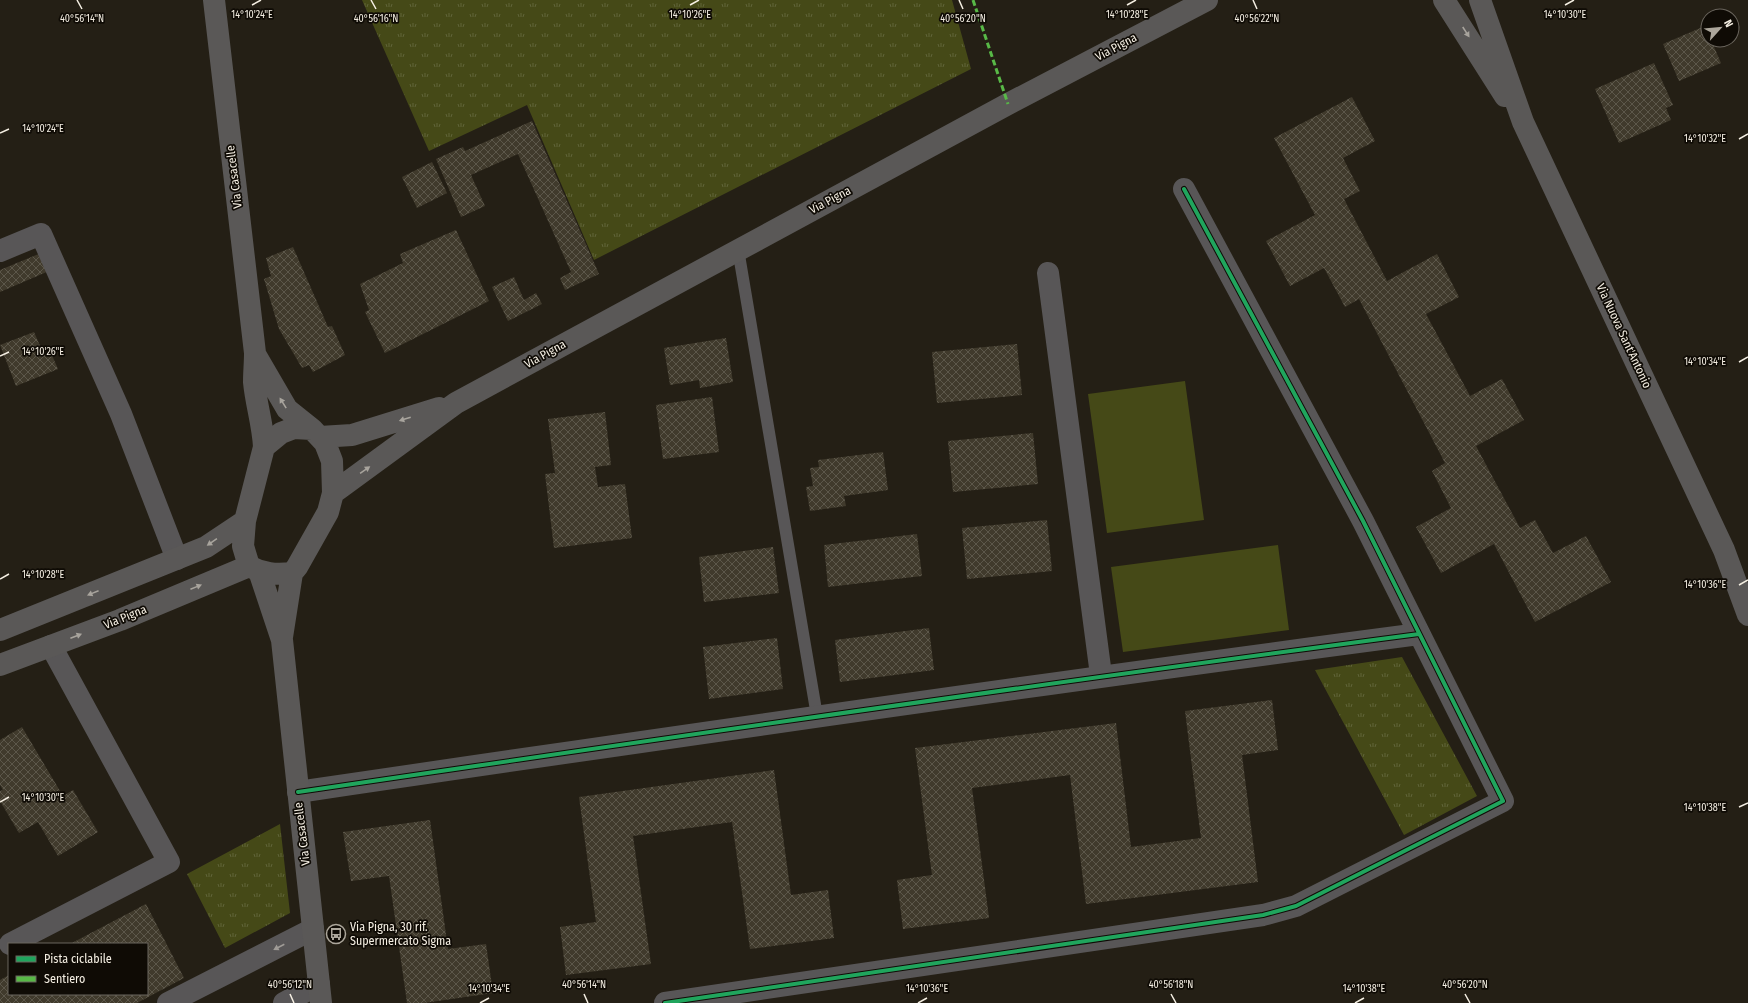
<svg xmlns="http://www.w3.org/2000/svg" width="1748" height="1003" viewBox="0 0 1748 1003" font-family="'Fira Sans Condensed',sans-serif">
<style>
.grass{fill:url(#grass-tufts)}
.garden{fill:#454917}
.building{fill:url(#building-cross-hatch)}
.lines{fill:none;stroke-linecap:round;stroke-linejoin:round}
.lane{stroke:#585657;stroke-width:12}
.street{stroke:#585657;stroke-width:22}
.secondary{stroke:#5a5857;stroke-width:22}
.quiet{stroke:#58b947;stroke-width:3;stroke-dasharray:6 3;stroke-linecap:butt}
.cycleway-casing{stroke:#0f0b05;stroke-width:6}
.cycleway{stroke:#20a55d;stroke-width:4}
.oneway{fill:#a8a49d}
.oneway2{fill:#9f9b96}
.ticks{fill:none;stroke:#f5efe3;stroke-width:1.5}
.labels{text-anchor:middle;dominant-baseline:central;stroke-width:3.5;stroke-linejoin:round;paint-order:stroke}
.street-label{font-size:12px;fill:#f5efe3;stroke:#0f0b05}
.poi-label{font-size:12px;fill:#f5efe3;stroke:#0f0b05;text-anchor:start}
.ticks-label{font-size:10px;text-anchor:middle;fill:#f5efe3;stroke:#0f0b05;stroke-width:3.5;stroke-linejoin:round;paint-order:stroke}
</style>
<defs>
<pattern id="grass-tufts" width="24" height="20" patternUnits="userSpaceOnUse"><rect width="24" height="20" fill="#454917"/><path d="M3 7l-1-3M5 7V3M7 7l1-3M15 17l-1-3M17 17v-4M19 17l1-3" fill="none" stroke="#606439"/></pattern>
<pattern id="building-cross-hatch" width="8" height="8" patternUnits="userSpaceOnUse"><rect width="8" height="8" fill="#403a2c"/><path d="M0 0l8 8M0 8l8-8" fill="none" stroke="#5c574a"/></pattern>
</defs>
<rect width="100%" height="100%" fill="#241f15"/>
<path class="grass" d="M362 0H952L971 69 594 260 527 105 429 151Z
M1402 657 1477 796 1404 835 1315 670Z
M280 824 290 913 225 948 187 874Z"/>
<path class="garden" d="M1185 381 1204 520 1107 533 1088 394Z
M1278 545 1289 630 1123 652 1111 567Z"/>
<path class="building" d="M1705 26 1708 34V40H1711L1721 63 1679 81 1663 44Z
M1654 63 1673 105 1666 108 1671 120 1619 143 1595 89Z
M1352 97 1375 141 1343 158 1360 191 1344 199 1387 281 1437 254 1459 297 1426 314 1470 396 1502 379 1524 420 1476 446 1520 528 1535 520 1553 553 1586 536 1611 582 1535 622 1494 544 1441 573 1416 527 1451 508 1432 471 1445 463 1359 299 1345 307 1324 268 1290 286 1266 241 1315 215 1274 138Z
M532 121 599 274 565 290 560 278 571 272 518 154 471 175 485 206 461 217 436 159 463 147 465 151Z
M432 162 447 193 417 208 402 177Z
M456 230 489 301 385 353 365 312 369 310 360 284 403 263 400 254Z
M293 247 328 327 332 326 345 355 313 372 309 365 302 368 279 329 264 279 271 276 266 258Z
M41 253 49 271 0 292V270Z
M514 277 524 300 536 293 542 304 508 321 492 287Z
M34 332 44 355 51 353 58 369 16 386 0 345Z
M726 338 733 382 700 388 699 380 670 385 664 348Z
M1017 344 1022 395 937 403 932 352Z
M712 397 719 452 663 459 656 405Z
M605 412 611 465 595 467 598 487 625 484 632 538 554 548 545 474 555 473 548 419Z
M1033 433 1038 484 953 492 948 441Z
M883 452 888 490 844 496 846 506 810 511 806 487 813 486 810 468 819 467 818 460Z
M1047 520 1052 571 967 579 962 528Z
M917 534 922 576 828 587 824 545Z
M773 547 779 593 704 602 699 557Z
M929 628 934 670 840 682 835 640Z
M777 638 783 689 709 699 703 647Z
M1272 700 1278 750 1242 755 1258 882 1086 904 1070 775 972 788 989 918 903 929 897 880 932 875 915 748 1116 723 1131 847 1201 838 1185 711Z
M22 727 63 796 73 790 98 832 58 856 38 822 19 833 0 801V791L3 790 0 785V740Z
M774 770 791 895 828 890 834 938 750 949 732 822 633 836 651 964 566 975 560 927 596 922 579 797Z
M430 820 448 949 486 944 493 993 424 1003H407L389 876 351 881 343 832Z
M146 904 184 978 137 1003H0V980L9 975V994H147V944H70Z"/>
<g class="lines">
<path class="lane" d="M738 249 817 716"/>
<path class="street" d="M0 251 41 234 121 414 177 559
M1048 273 1101 675
M298 792C671 737 1045 683 1419 634
M10 944 169 862 51 646
M168 1003 313 929
M284 1003 319 984
M665 1003 1263 915 1296 906 1503 801 1363 521 1184 189"/>
<path class="secondary" d="M214 0 255 353C255 363 254 372 254 382 256 404 263 425 264 447
M1444 0 1505 96
M1480 0 1523 122 1724 550 1748 615
M255 354 287 409 312 429
M320 437 352 435 439 408
M333 493 456 403 1008 104 1207 0
M259 571 282 640 321 1003
M0 630 206 547 245 521 264 447 281 433 294 428 312 429 325 443 332 461 333 493 328 512 297 567 292 573C276 575 263 574 249 566L243 546 245 521
M282 637 292 573
M0 665 120 620 249 566"/>
<path class="quiet" d="M973 0 1008 104"/>
<defs>
<path id="cycleway" d="M298 792C671 737 1045 683 1419 634
M665 1003 1263 915 1296 906 1503 801 1363 521 1184 189"/>
</defs>
<use href="#cycleway" class="cycleway-casing"/>
<use href="#cycleway" class="cycleway"/>
</g>
<defs><path id="oneway-solid" d="M-6-.8H1V-3.2L6.5 0L1 3.2V.8H-6Z"/></defs>
<g class="oneway">
<use href="#oneway-solid" transform="translate(1466 32) rotate(57)"/>
<use href="#oneway-solid" transform="translate(283 403) rotate(-122)"/>
<use href="#oneway-solid" transform="translate(405 419) rotate(163)"/>
<use href="#oneway-solid" transform="translate(365 470) rotate(-35)"/>
<use href="#oneway-solid" transform="translate(212 542) rotate(145)"/>
<use href="#oneway-solid" transform="translate(196 587) rotate(-22)"/>
<use href="#oneway-solid" transform="translate(93 593) rotate(158)"/>
<use href="#oneway-solid" transform="translate(76 636) rotate(-21)"/>
</g>
<use class="oneway2" href="#oneway-solid" transform="translate(279 947) rotate(153)"/>
<path class="ticks" d="M77 0 82 9M371 0 376 9M959 0 963 9M1253 0 1257 9M252 5 261 0M690 5 699 0M1127 5 1136 0M1565 5 1574 0M0 133 9 129M1739 139 1748 134M0 356 9 352M1739 362 1748 357M0 579 9 574M1739 585 1748 580M0 802 9 797M1739 807 1748 803M290 994 294 1003M584 994 588 1003M1171 994 1176 1003M1465 994 1470 1003M480 1003 489 998M918 1003 927 998M1355 1003 1364 998"/>
<defs>
<symbol id="bus-ring" viewBox="-11 -11 22 22"><circle r="9.5" fill="#0f0b05" stroke="#aca69b" stroke-width="1.5"/><path d="M-5-6H5V4H4V6H2V4H-2V6H-4V4H-5ZM-3.5-4V0h7V-4ZM-3.5 1.2v1.5H-2V1.2ZM2 1.2v1.5H3.5V1.2Z" fill="#aca69b"/></symbol>
</defs>
<g fill-rule="evenodd">
<use href="#bus-ring" x="325" y="923" width="22" height="22"/>
</g>
<g class="labels">
<g class="street-label">
<text transform="translate(1116 47) rotate(-28)">Via Pigna</text>
<text transform="translate(234 177) rotate(-97)">Via Casacelle</text>
<text transform="translate(830 200) rotate(-28)">Via Pigna</text>
<text transform="translate(1624 336) rotate(65)">Via Nuova Sant'Antonio</text>
<text transform="translate(545 354) rotate(-29)">Via Pigna</text>
<text transform="translate(125 617) rotate(-22)">Via Pigna</text>
<text transform="translate(302 834) rotate(-97)">Via Casacelle</text>
</g>
<g class="poi-label">
<text x="350" y="927">Via Pigna, 30 rif.<tspan x="350" dy="14">Supermercato Sigma</tspan></text>
</g>
</g>
<g class="ticks-label">
<text x="252" y="18">14°10'24"E</text>
<text x="690" y="18">14°10'26"E</text>
<text x="1565" y="18">14°10'30"E</text>
<text x="1127" y="18">14°10'28"E</text>
<text x="82" y="22">40°56'14"N</text>
<text x="376" y="22">40°56'16"N</text>
<text x="963" y="22">40°56'20"N</text>
<text x="1257" y="22">40°56'22"N</text>
<text x="43" y="132">14°10'24"E</text>
<text x="1705" y="142">14°10'32"E</text>
<text x="43" y="355">14°10'26"E</text>
<text x="1705" y="365">14°10'34"E</text>
<text x="43" y="578">14°10'28"E</text>
<text x="1705" y="588">14°10'36"E</text>
<text x="43" y="801">14°10'30"E</text>
<text x="1705" y="811">14°10'38"E</text>
<text x="290" y="988">40°56'12"N</text>
<text x="584" y="988">40°56'14"N</text>
<text x="1171" y="988">40°56'18"N</text>
<text x="1465" y="988">40°56'20"N</text>
<text x="489" y="992">14°10'34"E</text>
<text x="927" y="992">14°10'36"E</text>
<text x="1364" y="992">14°10'38"E</text>
</g>
<rect x="8" y="943" width="140" height="52" fill="#0f0b05" stroke="#6b665e"/>
<rect x="16" y="956" width="20" height="6" fill="#20a55d" stroke="#6b665e"/>
<text x="44" y="963" font-size="12" fill="#f5efe3">Pista ciclabile</text>
<rect x="16" y="976" width="20" height="6" fill="#58b947" stroke="#6b665e"/>
<text x="44" y="983" font-size="12" fill="#f5efe3">Sentiero</text>
<g transform="translate(1720 28) rotate(63)"><circle r="19" fill="#0f0b05" stroke="#6b665e"/>
<path d="M0-3L7 15L0 10L-7 15Z" fill="#aca69b"/>
<text y="-6" font-size="11" font-weight="bold" text-anchor="middle" fill="#f5efe3">N</text>
</g>
</svg>
